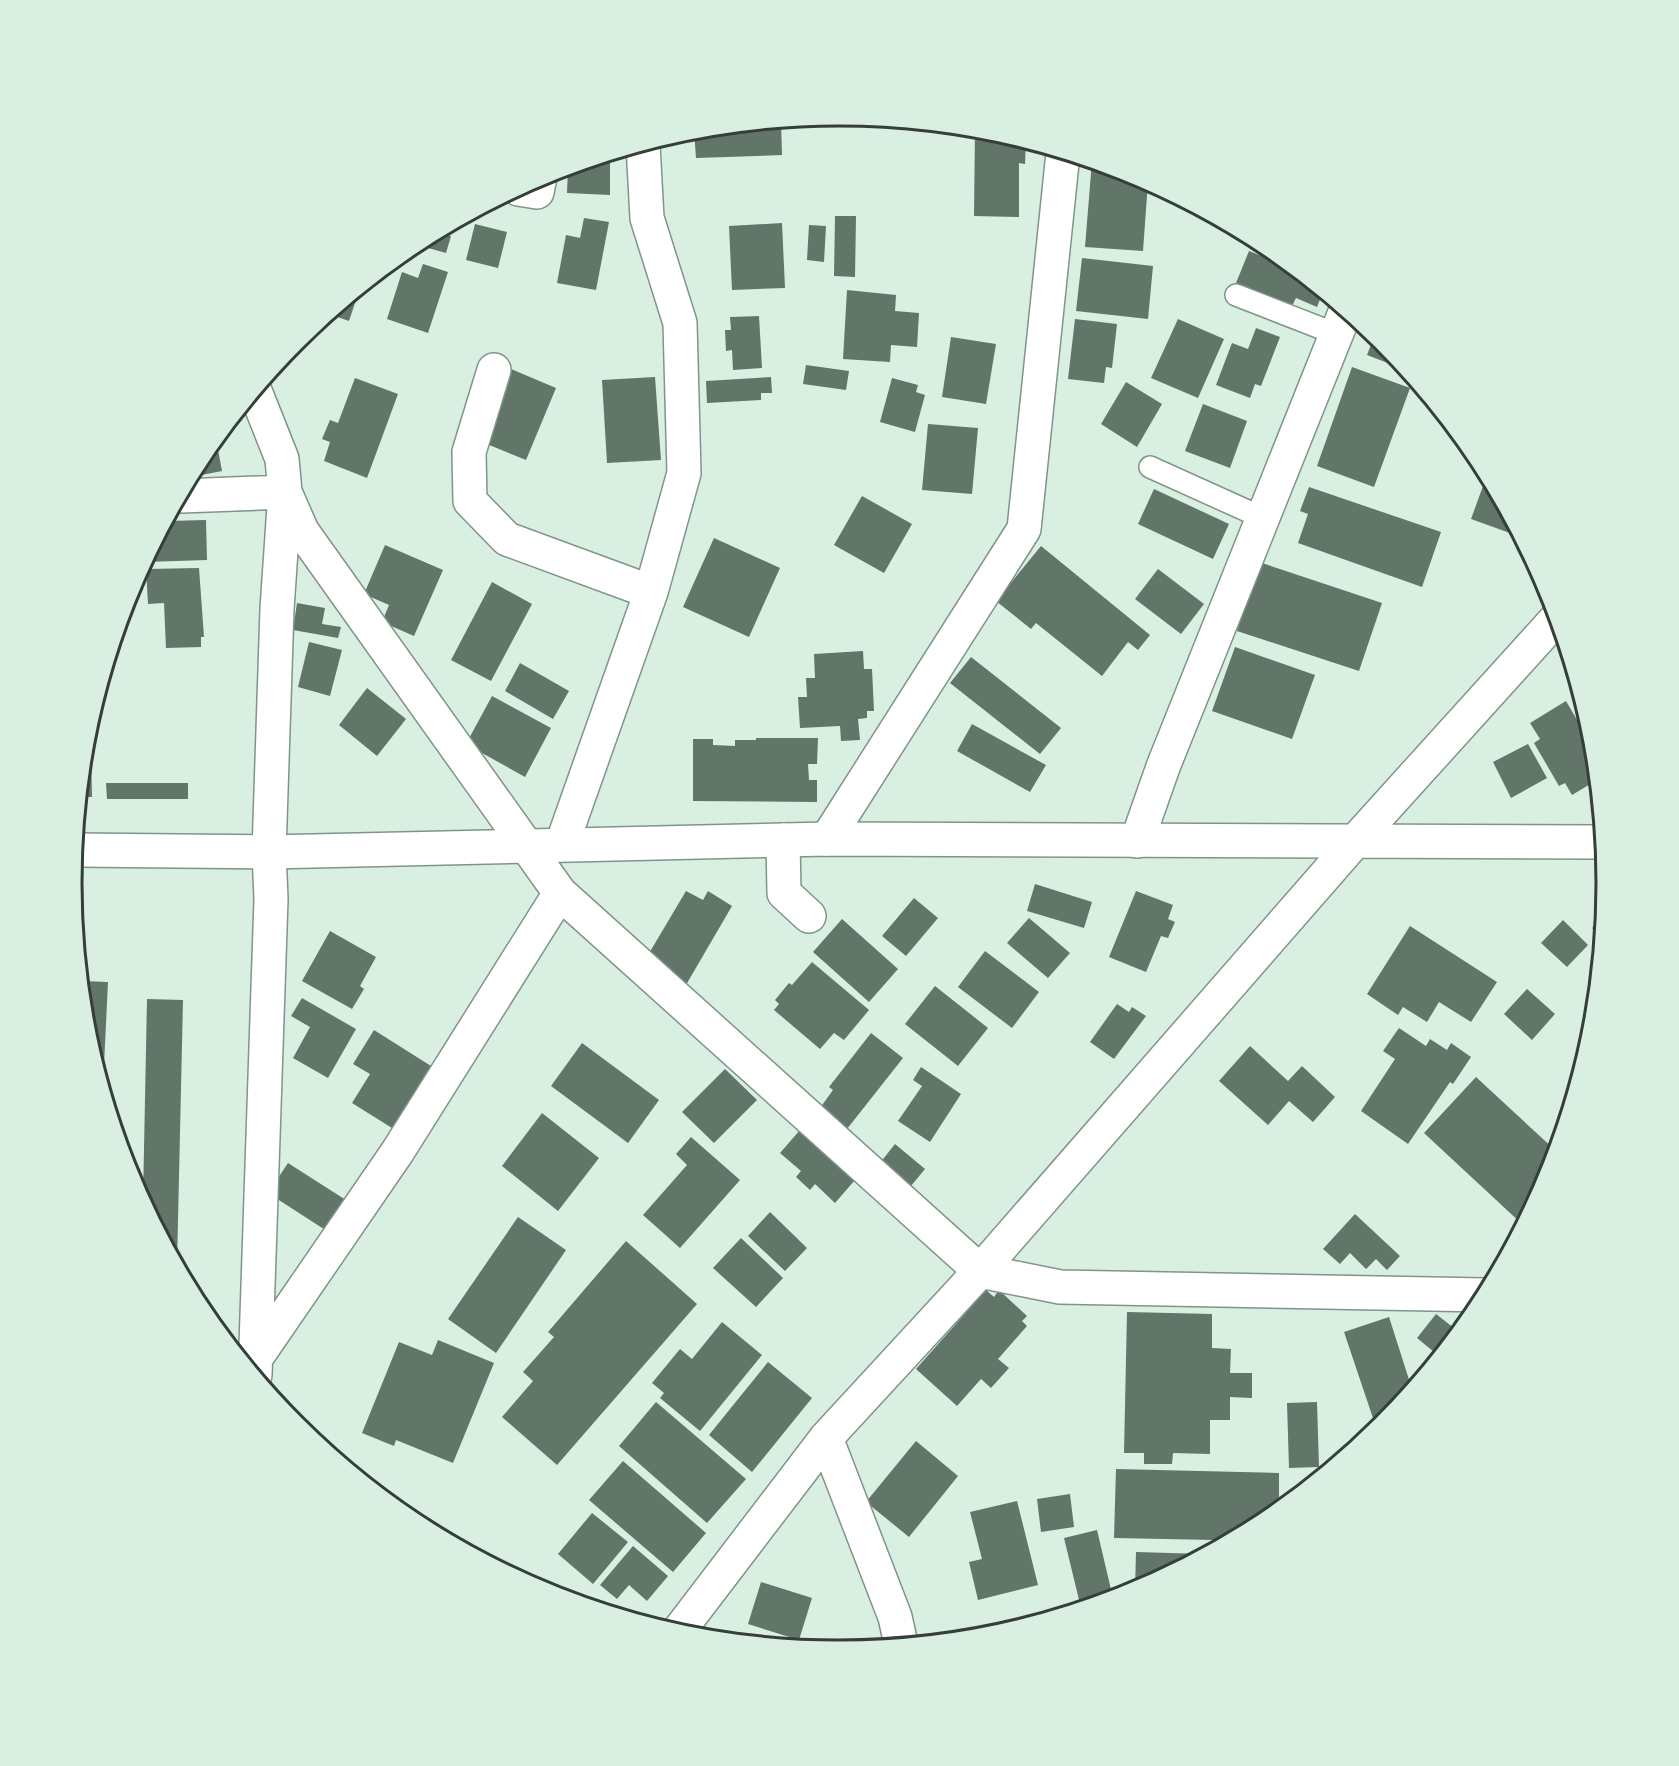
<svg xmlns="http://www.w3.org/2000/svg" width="1679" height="1766" viewBox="0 0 1679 1766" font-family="Spectral,serif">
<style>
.building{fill:#617569}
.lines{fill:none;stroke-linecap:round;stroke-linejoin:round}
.service-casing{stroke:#809589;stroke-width:24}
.minor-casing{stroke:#809589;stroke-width:36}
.tertiary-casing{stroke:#809589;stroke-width:36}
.service{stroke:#fff;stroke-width:21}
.minor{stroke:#fff;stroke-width:33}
.tertiary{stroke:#fff;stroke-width:33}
.rim{fill:none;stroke:#353e39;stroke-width:3}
</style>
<rect width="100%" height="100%" fill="#d8efe1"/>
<path class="building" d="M781 121 782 155 696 158 694 130Z
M975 129 1026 141 1025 164 1019 163V217L974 216Z
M610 154V195L567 193 568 167Z
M1092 161 1134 174 1148 182 1143 251 1085 247Z
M835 216H856L855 277 834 276Z
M584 218 609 222 596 290 557 283 566 235 580 238Z
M782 223 785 288 732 290 729 226Z
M475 224 507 232 498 268 466 260Z
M809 225 826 226 824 262 807 260Z
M441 230 440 233 451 236 446 253 414 244Z
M1249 251 1295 269 1323 292 1317 307 1296 298 1292 306 1236 283Z
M1082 258 1153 266 1148 319 1076 311Z
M423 264 448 272 428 333 387 319 402 272 418 278Z
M360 288 349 321 329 314Z
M847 290 896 295 895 311 919 313 917 347 891 345 890 362 843 359Z
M759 316 762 368 733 370 732 350 726 351 725 330H731L730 317Z
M1075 319 1117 324 1112 368 1106 367 1104 383 1068 379Z
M1178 319 1224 339 1198 398 1151 378Z
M1256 328 1280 337 1261 386 1255 384 1250 398 1216 385 1232 343 1248 349Z
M1375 334 1382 341 1406 370 1367 355Z
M951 337 996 344 986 404 942 397Z
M806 365 849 371 846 390 803 384Z
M1352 367 1410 388 1374 487 1317 466Z
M511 369 556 388 526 460 482 442Z
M655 377 661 460 607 463 602 380Z
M771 377 772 393H761V400L707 403 706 381Z
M355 378 398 394 367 478 324 461 330 442 322 439 330 420 338 423Z
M892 378 918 385 916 392 925 395 915 432 880 422Z
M1126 382 1162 404 1137 447 1101 424Z
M1203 404 1247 421 1230 468 1185 451Z
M928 424 978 428 972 494 922 490Z
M216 439 222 471 191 477 202 456Z
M1487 475 1509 516 1521 537 1471 519Z
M1309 487 1441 532 1422 587 1298 543 1308 514 1300 511Z
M1154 489 1229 524 1213 559 1138 524Z
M862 496 912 524 884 573 834 545Z
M206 520 207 560 145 562 167 521Z
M714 538 780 568 749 637 683 607Z
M385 545 443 570 414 636 382 622 389 605 364 594Z
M1041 546 1150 635 1138 650 1128 642 1102 676 1036 623 1031 629 996 601Z
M1259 562 1382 603 1359 671 1237 631Z
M199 568 204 637H201V647L166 648 164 603 148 604 146 569Z
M1158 569 1204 604 1181 634 1135 599Z
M492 582 532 604 491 681 451 660Z
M297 603 325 608 322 624 341 627 338 638 293 630Z
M309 642 342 650 330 696 298 687Z
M1235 647 1315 675 1292 739 1212 711Z
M863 651 864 669H872L874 711H867V718L858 719 860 740 841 741 840 726 800 728 798 697H807L806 678H815L814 654Z
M971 657 1061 728 1040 754 950 683Z
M520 663 569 691 553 719 505 691Z
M367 688 406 719 377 756 339 725Z
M492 696 551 728 525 777 466 744Z
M1566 701 1594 749 1597 780 1572 795 1565 783 1559 786 1534 743 1540 739 1530 723Z
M972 724 1046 765 1030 792 957 751Z
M756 738H818L817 764H808L809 780H817V802L693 801V739H713V745L735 746V740H756Z
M1528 744 1547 778 1511 798 1493 762Z
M85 751H91L92 797H80Z
M106 783H188V799H107Z
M1035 884 1092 902 1084 928 1027 911Z
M686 891 703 900 708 891 732 906 683 990 648 955Z
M1136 891 1173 905 1168 919 1175 922 1168 938 1161 936 1146 972 1109 957Z
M914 898 938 918 906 956 882 936Z
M1604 917 1602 938 1592 928Z
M1029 918 1070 953 1048 978 1007 943Z
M842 919 898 969 869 1002 813 952Z
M1563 920 1588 945 1567 967 1541 943Z
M1410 926 1497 982 1471 1022 1439 1002 1427 1022 1403 1007 1398 1015 1367 994Z
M330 931 376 957 360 986 364 989 352 1009 302 981Z
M985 951 1039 992 1012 1028 958 987Z
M812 962 869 1010 844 1040 834 1033 820 1049 774 1010 779 1004 775 1000 789 983 792 985Z
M82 981 108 982 103 1086 87 1032Z
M935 986 988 1028 958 1066 905 1024Z
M1527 989 1555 1014 1532 1040 1504 1014Z
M302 998 356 1029 328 1078 293 1058 310 1027 291 1016Z
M147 999 183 1000 177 1265 143 1199Z
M1117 1004 1129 1012 1132 1007 1146 1016 1114 1059 1090 1042Z
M1399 1028 1426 1046 1430 1039 1447 1050 1451 1043 1471 1057 1453 1084 1450 1082 1408 1144 1361 1111 1395 1059 1383 1051Z
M374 1030 431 1066 392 1128 352 1103 370 1074 353 1064Z
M871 1033 903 1058 847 1129 820 1108 833 1090 829 1087Z
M582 1043 659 1100 628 1143 551 1086Z
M1250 1046 1288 1081 1302 1066 1335 1097 1313 1122 1289 1101 1268 1125 1219 1081Z
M921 1067 961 1094 930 1142 898 1121 922 1086 913 1080Z
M725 1069 757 1100 714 1143 682 1112Z
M1476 1077 1556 1151 1548 1177 1523 1225 1424 1133Z
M542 1113 599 1158 558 1211 502 1166Z
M800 1130 855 1180 835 1203 815 1184 810 1190 796 1177 801 1171 780 1153Z
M691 1137 740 1180 680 1248 643 1215 687 1165 676 1154Z
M895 1144 925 1169 906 1192 876 1168Z
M288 1163 349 1202 330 1233 268 1193Z
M770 1212 807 1248 785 1271 748 1236Z
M1355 1214 1400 1256 1387 1270 1376 1259 1366 1269 1350 1253 1340 1264 1323 1249Z
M518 1217 566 1250 496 1353 448 1319Z
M741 1238 783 1278 756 1307 713 1268Z
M626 1241 697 1304 557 1465 502 1417 533 1381 523 1372 554 1337 548 1332Z
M986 1290 994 1297 999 1290 1027 1316 1022 1321 1027 1326 998 1359 1009 1368 991 1388 981 1379 957 1406 916 1369Z
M1127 1312 1212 1314V1348L1231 1349 1230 1373H1252V1398L1230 1397V1420H1210V1454L1173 1453 1172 1464H1144V1453H1124Z
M1436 1314 1459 1332 1439 1356 1417 1338Z
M1389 1317 1412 1389 1377 1430 1344 1332Z
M722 1322 762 1355 700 1431 660 1398 664 1393 652 1383 680 1349 692 1359Z
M438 1340 494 1363 453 1463 396 1440 394 1446 362 1433 399 1342 432 1355Z
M768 1362 812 1398 752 1472 709 1435Z
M656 1402 746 1479 707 1523 619 1446Z
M1317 1402 1319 1467 1289 1468 1287 1403Z
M916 1441 958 1476 909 1537 866 1502Z
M623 1461 706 1533 673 1572 589 1500Z
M1116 1469 1279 1473V1511L1266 1521 1214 1549V1540L1114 1538Z
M1070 1494 1074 1527 1041 1532 1037 1499Z
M1017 1501 1038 1585 978 1600 969 1562 982 1559 970 1512Z
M592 1513 628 1542 593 1584 558 1554Z
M1097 1530 1113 1598 1081 1608 1064 1538Z
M633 1546 668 1576 647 1601 629 1585 617 1599 600 1585Z
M1136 1552 1204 1554 1135 1591Z
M761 1582 812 1598 799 1640 748 1624Z"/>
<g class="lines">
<defs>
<path id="service" d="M1236 295 1336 334
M1150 467 1263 518"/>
<path id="minor" d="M518 189 537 192 540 177
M494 370 469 452 470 501 507 539 651 592
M255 391 282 459 285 492 277 609 269 852 271 899 255 1375
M181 496 285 492 302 531 560 893 980 1271 1060 1287 1485 1295
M827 839 1024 529 1063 153
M783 840 784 893 809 916
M1137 841 1163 767 1346 310
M562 844 651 592 684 473 680 323 647 218 643 145
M256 1358 398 1151 560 893
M826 1438 895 1617 901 1644"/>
<path id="tertiary" d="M75 850 269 852 827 839 1603 842
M678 1632 826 1438 980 1271 1357 839 1557 618"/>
</defs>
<use href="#service" class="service-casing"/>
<use href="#minor" class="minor-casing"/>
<use href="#tertiary" class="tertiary-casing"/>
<use href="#service" class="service"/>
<use href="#minor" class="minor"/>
<use href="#tertiary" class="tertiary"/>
</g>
<path d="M0 0H1679V1766H0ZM82 883a757 757 0 1 1 1514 0a757 757 0 1 1-1514 0Z" fill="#d8efe1" fill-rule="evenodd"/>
<path class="rim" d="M82 883a757 757 0 1 1 1514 0a757 757 0 1 1-1514 0Z"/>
</svg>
